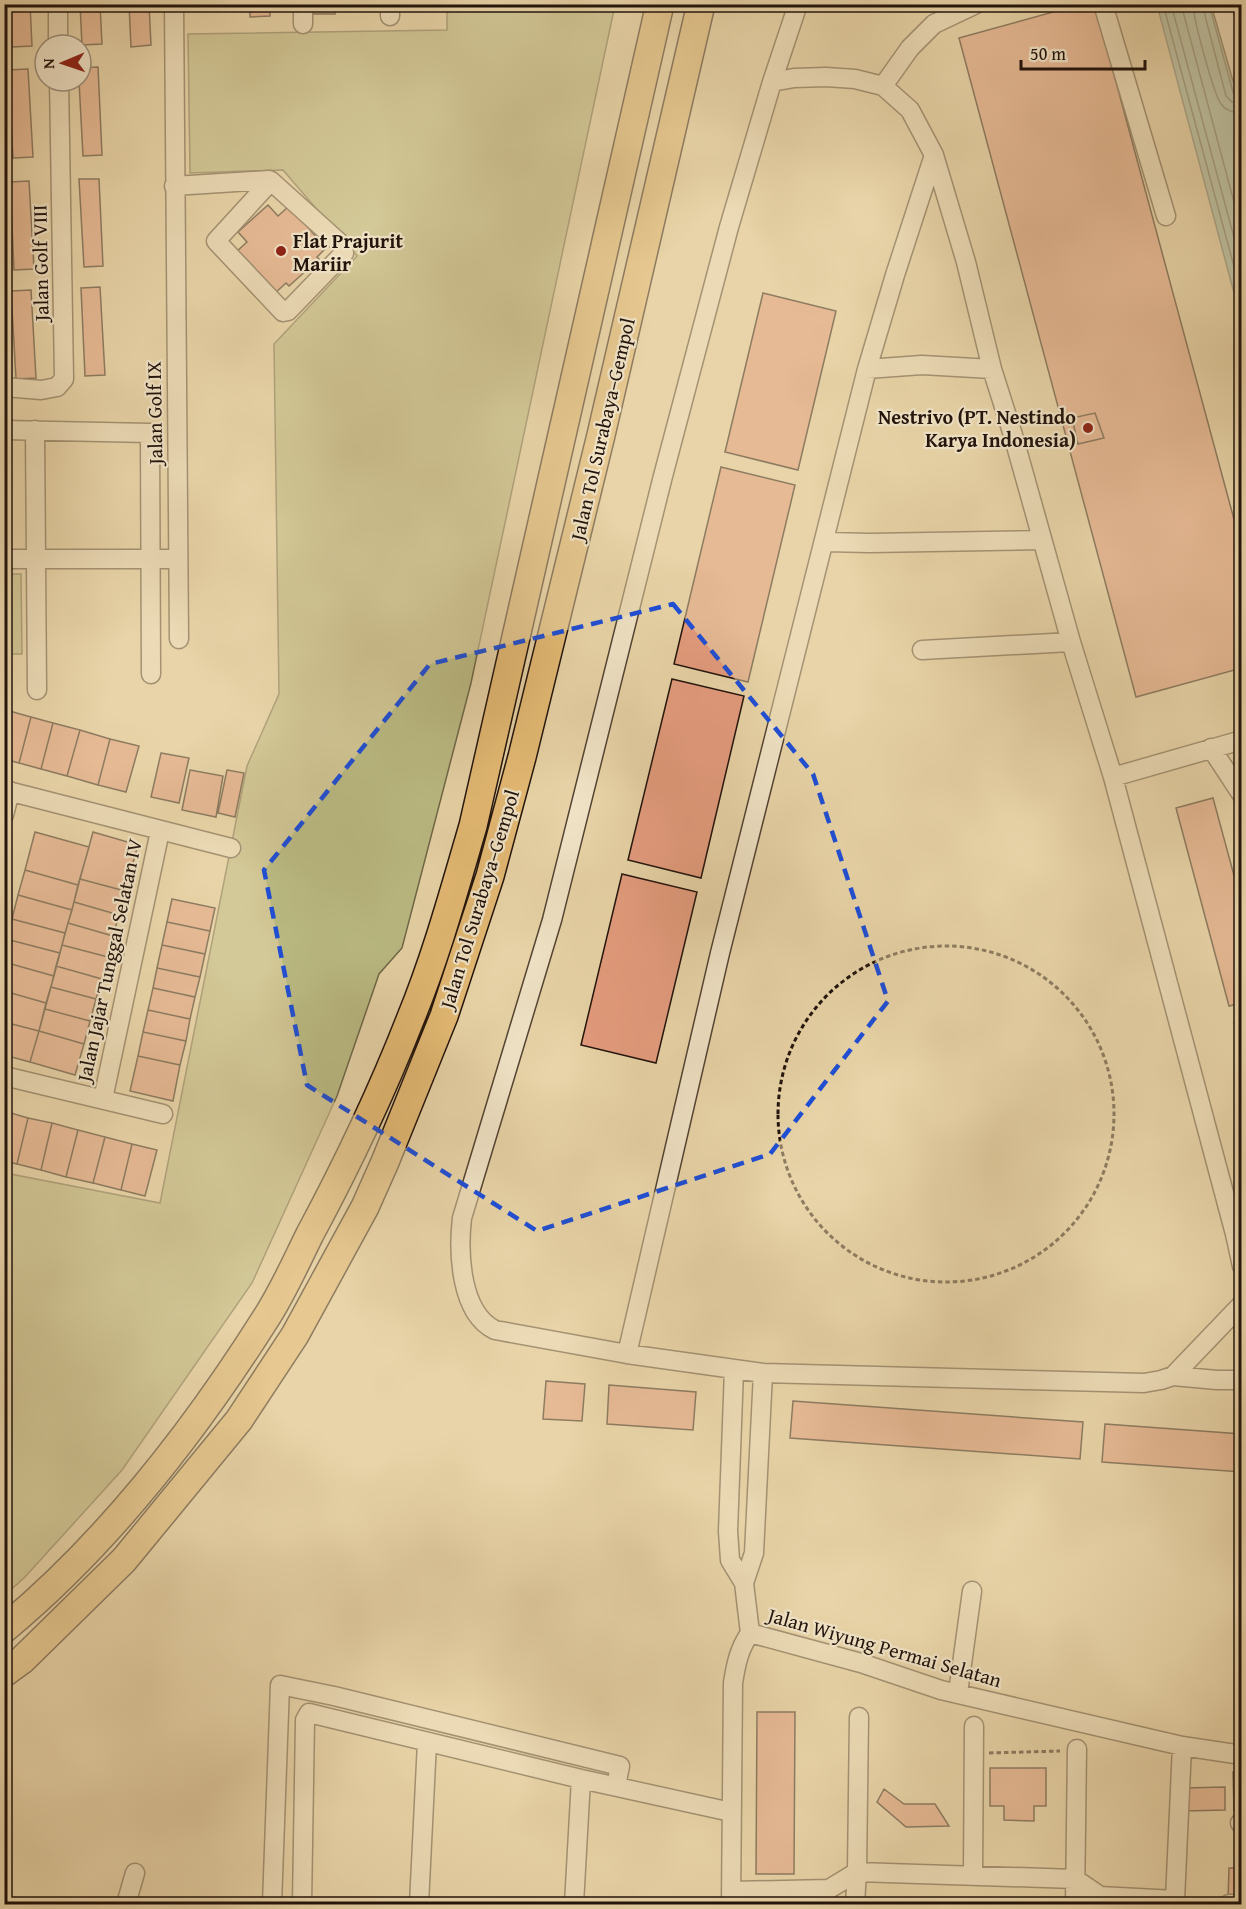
<svg xmlns="http://www.w3.org/2000/svg" width="1246" height="1909" viewBox="0 0 1246 1909" font-family="'Gentium Book Plus',serif">
<style>
.green{fill:#bbbb84;stroke:#6e6748;stroke-width:1.5}
.water{fill:#97b8a9;stroke:#68766a;stroke-width:1.5}
.lines{fill:none;stroke-linecap:round;stroke-linejoin:round}
.shore{stroke:#5c665a;stroke-width:1.5}
.building{fill:#e49c7e;stroke:#21130c;stroke-width:1.5}
.minor-casing{stroke:#534333;stroke-width:21}
.highway-casing{stroke:#21130c;stroke-width:30}
.path{stroke:#21130c;stroke-width:3;stroke-dasharray:4.5 3;stroke-linecap:butt}
.minor{stroke:#f0e3c6;stroke-width:18}
.highway{stroke:#e4ba74;stroke-width:27}
.marked{fill:none;stroke:#1d4ed8;stroke-width:4.5;stroke-dasharray:12 8;stroke-linejoin:round}
.poi-dot{fill:#8f2418;stroke:#f0e3c6;stroke-width:2}
.labels{text-anchor:middle;dominant-baseline:central;stroke-width:4.5;stroke-linejoin:round;paint-order:stroke}
.poi-label{font-size:20px;font-weight:bold;fill:#21130c;stroke:#f0e3c6;text-anchor:start}
.street-label{font-size:20px;fill:#21130c;stroke:#f0e3c6}
</style>
<rect width="100%" height="100%" fill="#e8d4a8"/>
<filter id="stains"><feTurbulence type="fractalNoise" baseFrequency=".00333" numOctaves="4"/><feColorMatrix values="0 0 0 0 .2 0 0 0 0 .09 0 0 0 0 .02 0 0 0 .5 -.17"/></filter>
<radialGradient id="worn" r=".72"><stop offset=".6" stop-color="#630" stop-opacity="0"/><stop offset="1" stop-color="#630" stop-opacity=".3"/></radialGradient>
<path class="green" d="M447 5H615L471 683 402 948 379 974 337 1096 252 1283 122 1470 25 1577 5 1595V1173L160 1203 247 766 279 694 274 344 357 256 283 170 190 173 188 34 447 30Z
M5 574H21L22 654H5Z"/>
<path class="water" d="M1157 5H1215L1241 100V319Z"/>
<g class="lines">
<path class="shore" d="M1163 4 1242 296
M1171 4 1242 267
M1181 4 1242 232
M1193 4C1193 18 1214 95 1221 104 1226 111 1233 113 1242 113
M1202 4 1226 96 1232 102 1242 104
M1209 4 1233 92 1236 96 1242 97"/>
</g>
<path class="building" d="M10 4H30L32 46 12 47Z
M80 4H100L102 44 82 45Z
M129 4H149L151 45 131 47Z
M250 4H270V16L250 17Z
M312 4H335V14H313Z
M1082 4H1095L1242 549V668L1136 697 959 38Z
M98 67 102 155 83 156 79 81H81V68Z
M28 69 33 157 13 158 8 70Z
M79 179H99L103 266 84 267Z
M29 181 34 269 14 270 10 182Z
M268 205 278 216 289 206 326 248 317 257 319 259 289 286 286 283 273 295 235 253 247 242 238 232Z
M100 287 105 375 85 376 81 288Z
M31 290 36 378 16 379 11 291Z
M763 293 836 311 798 470 725 452Z
M1095 413 1104 438 1078 444 1072 418Z
M721 467 795 485 748 682 674 664Z
M672 679 744 696 701 878 628 860Z
M6 710 31 717 19 763 4 759Z
M31 717 53 723 41 769 19 763Z
M53 723 80 730 67 776 41 769Z
M80 730 110 739 98 785 67 776Z
M110 739 139 746 126 792 98 785Z
M161 753 189 758 179 803 151 797Z
M190 770 223 776 216 817 182 810Z
M227 770 244 773 235 817 218 813Z
M1213 798 1242 905V1003L1229 1006 1176 808Z
M35 832 89 847 78 885 25 870Z
M93 832 138 845 125 891 80 879Z
M25 870 78 885 72 910 18 895Z
M622 874 697 892 656 1063 581 1045Z
M80 879 125 891 119 915 74 902Z
M18 895 72 910 65 933 12 919Z
M172 899 215 908 210 931 167 922Z
M74 902 119 915 113 936 68 923Z
M12 919 65 933 60 953 6 939Z
M167 922 210 931 205 954 162 945Z
M68 923 113 936 108 957 62 945Z
M6 939 60 953 54 976 4 962Z
M62 945 108 957 102 979 56 966Z
M162 945 205 954 200 977 157 968Z
M4 962 54 976 46 1003 4 991Z
M56 966 102 979 96 999 51 987Z
M157 968 200 977 195 997 153 988Z
M51 987 96 999 90 1021 45 1009Z
M153 988 195 997 190 1019 148 1010Z
M4 991 46 1003 39 1031 4 1022Z
M45 1009 90 1021 84 1044 39 1031Z
M148 1010 190 1019 186 1041 143 1032Z
M1242 1021V1051L1234 1023Z
M4 1022 39 1031 30 1062 4 1055Z
M39 1031 84 1044 75 1075 30 1062Z
M143 1032 186 1041 180 1065 138 1056Z
M138 1056 180 1065 173 1101 130 1091Z
M4 1111 28 1118 17 1164 4 1161Z
M28 1118 52 1123 41 1170 17 1164Z
M52 1123 78 1130 66 1177 41 1170Z
M78 1130 105 1137 93 1183 66 1177Z
M105 1137 132 1144 121 1190 93 1183Z
M132 1144 157 1150 145 1196 121 1190Z
M546 1381 585 1384 582 1421 543 1419Z
M609 1385 696 1392 693 1430 607 1424Z
M793 1401 1083 1422 1080 1459 790 1438Z
M1105 1424 1242 1434V1472L1102 1462Z
M757 1712H795L794 1874H756Z
M990 1768H1046V1806H1034V1821L1004 1820V1806H990Z
M1233 1772H1242V1810H1234Z
M1225 1787V1810L1184 1811 1183 1788Z
M884 1789 904 1804H935L949 1826 906 1827 877 1802Z
M1229 1868H1242V1900H1228Z"/>
<g class="lines">
<defs>
<path id="minor" d="M58 4V45
M174 4 179 639
M303 4V24
M1103 4 1166 216
M1221 4 1242 77
M390 16V4
M772 82 798 4
M883 86 910 48 934 24 976 4
M174 186 269 180 271 181 342 245 344 253 288 311 283 312 216 241 271 181
M867 369 922 365 992 369
M4 387 41 390 57 387 64 379 59 81
M4 430 150 433 151 674
M35 430 37 690
M825 542 870 543 1042 540
M4 559H178
M922 650 1071 642
M1211 748 1242 795
M1113 777 1242 740
M4 790 231 848
M4 815 10 791
M4 1076 163 1114
M103 1099 160 831
M1242 1266 1235 1234 1113 777 1071 642 1013 435 992 369 966 262 934 155 910 110 883 86 855 79 826 77 794 78 772 82 729 227 663 476 552 920 462 1218C458 1252 460 1313 495 1330L627 1354 763 1373 1144 1383 1161 1380 1173 1376 1242 1304
M627 1354 720 953 867 369 895 275 934 155
M734 1370 728 1531 730 1560 744 1583 750 1633
M1173 1376 1217 1380H1242
M744 1583 754 1553 763 1373
M958 1693 972 1591
M1240 1823H1242
M973 1874 974 1726
M732 1891 829 1889 857 1872 1075 1879 1100 1896 1175 1900 1182 1746
M126 1904 135 1873
M272 1904 280 1685 334 1696 620 1766 616 1786
M302 1904 305 1720 309 1713 581 1779 731 1812
M419 1904 427 1742
M574 1904 581 1779
M731 1904 733 1683C736 1664 739 1649 750 1633L861 1663 941 1690 1182 1746 1242 1755
M855 1904 857 1872 859 1717
M1075 1904 1077 1749
M1229 1904H1242"/>
<path id="highway" d="M4 1629C109 1542 194 1432 266 1318 283 1292 296 1262 310 1234 347 1165 381 1094 410 1020 436 957 454 891 473 826L660 4
M4 1673 22 1660 124 1560 239 1420 295 1335 365 1207 385 1162 444 1016 490 876 522 757 601 435 701 4"/>
</defs>
<use href="#minor" class="minor-casing"/>
<use href="#highway" class="highway-casing"/>
<path class="path" d="M778 1114a168 168 0 1 1 336 0a168 168 0 1 1-336 0Z
M989 1753 1060 1751"/>
<use href="#minor" class="minor"/>
<use href="#highway" class="highway"/>
</g>
<path d="M0 0H1246V1909H0ZM673 604 813 774 888 1001 770 1154 537 1231 307 1085 264 870 430 664Z" fill="#e8d4a8" fill-opacity=".55" fill-rule="evenodd"/>
<path class="marked" d="M673 604 813 774 888 1001 770 1154 537 1231 307 1085 264 870 430 664Z"/>
<g class="poi-dot">
<circle cx="281" cy="251" r="6"/>
<circle cx="1088" cy="428" r="6"/>
</g>
<g class="labels">
<g class="poi-label">
<text x="293" y="240">Flat Prajurit<tspan x="293" dy="23">Mariir</tspan></text>
<text x="1076" y="416" text-anchor="end">Nestrivo (PT. Nestindo<tspan x="1076" dy="23">Karya Indonesia)</tspan></text>
</g>
<g class="street-label">
<text transform="translate(40 263) rotate(-91)">Jalan Golf VIII</text>
<text transform="translate(154 413) rotate(-91)">Jalan Golf IX</text>
<text transform="translate(602 429) rotate(-77)">Jalan Tol Surabaya–Gempol</text>
<text transform="translate(479 899) rotate(-73)">Jalan Tol Surabaya–Gempol</text>
<text transform="translate(109 960) rotate(-78)">Jalan Jajar Tunggal Selatan IV</text>
<text transform="translate(885 1647) rotate(16)">Jalan Wiyung Permai Selatan</text>
</g>
</g>
<rect width="1246" height="1909" fill="none" stroke="#e8d4a8" stroke-width="24"/>
<rect x="6" y="6" width="1234" height="1897" fill="none" stroke="#21130c" stroke-width="3"/>
<rect x="12" y="12" width="1222" height="1885" fill="none" stroke="#21130c" stroke-width="1.5"/>
<g transform="translate(63 63) rotate(268)"><circle r="28" fill="#f0e3c6" stroke="#9d907c" stroke-width="1.5"/>
<path d="M0-4.5L10 22L0 15L-10 22Z" fill="#8f2418"/>
<text y="-9" font-size="16" font-weight="bold" text-anchor="middle" fill="#21130c">N</text>
</g>
<path d="M1021 60v9h124v-9" fill="none" stroke="#21130c" stroke-width="3"/>
<text x="1030" y="60" font-size="18" fill="#21130c" stroke="#f0e3c6" stroke-width="4.5" paint-order="stroke">50 m</text>
<rect width="100%" height="100%" filter="url(#stains)"/>
<rect width="100%" height="100%" fill="url(#worn)"/>
</svg>
